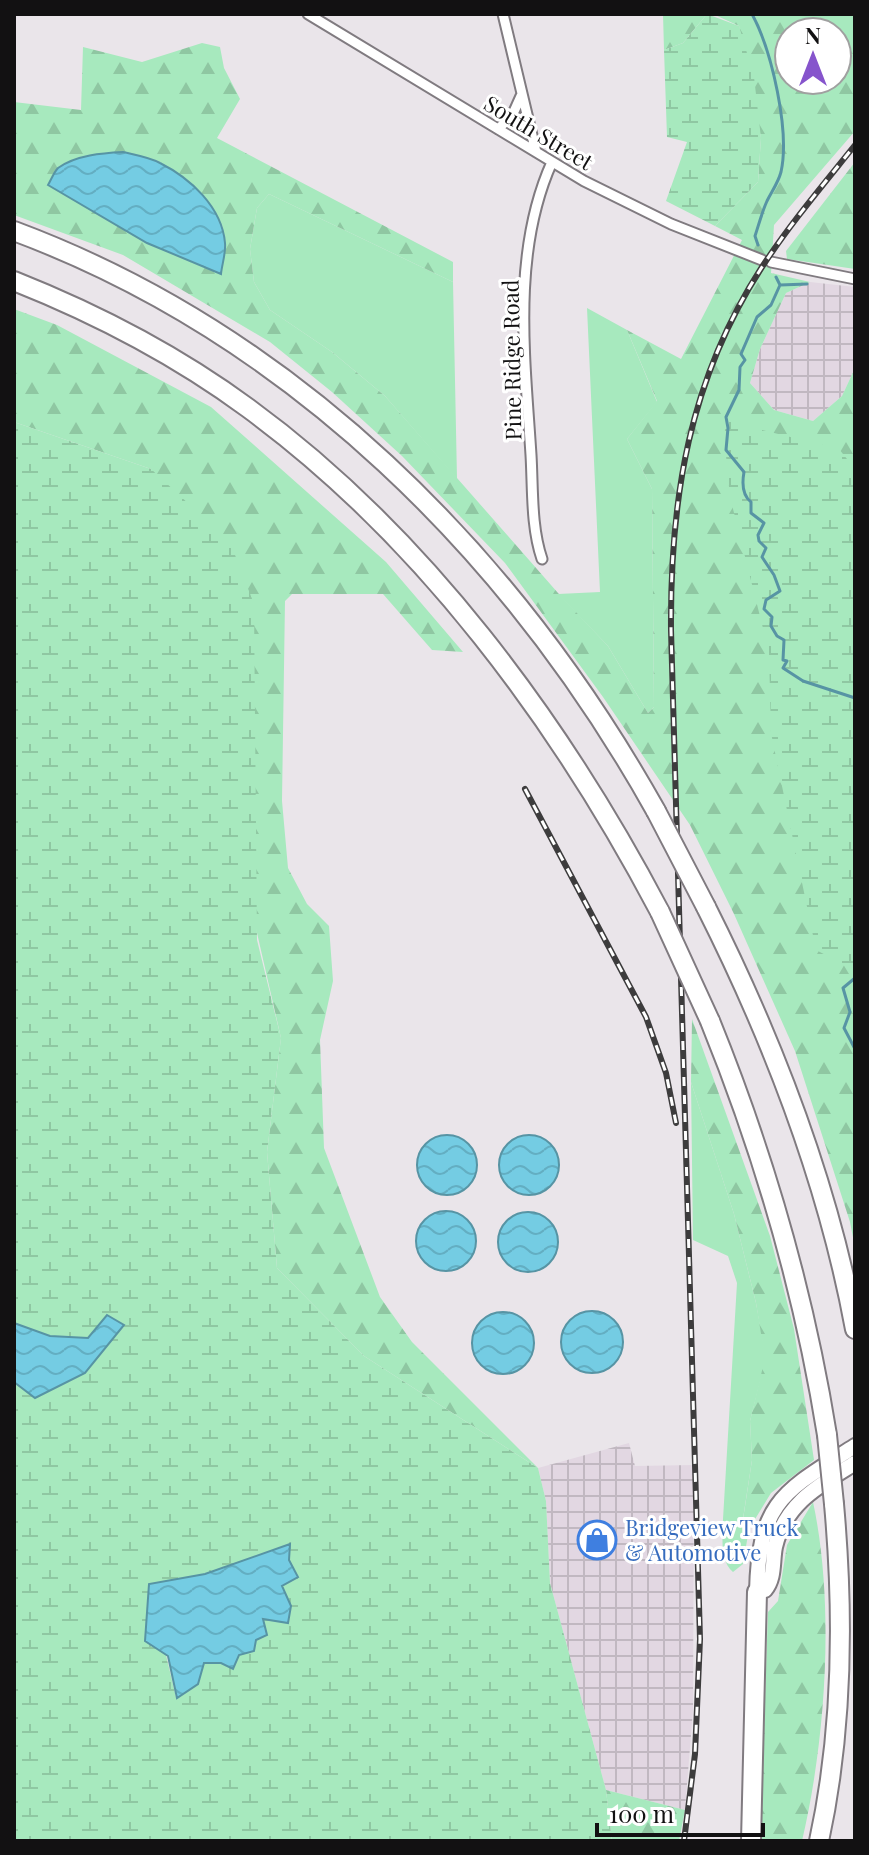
<svg xmlns="http://www.w3.org/2000/svg" width="869" height="1855" viewBox="0 0 869 1855" font-family="'Playfair Display',serif">
<style>
.industrial{fill:url(#industrial-grid)}
.green{fill:#a7e9be}
.forest{fill:url(#forest-firs);fill-rule:evenodd}
.wetland{fill:url(#wetland-marsh);fill-rule:evenodd}
.water{fill:url(#water-waves);stroke:#5794a4;stroke-width:2}
.lines{fill:none;stroke-linecap:round;stroke-linejoin:round}
.stream{stroke:#5794a4;stroke-width:3}
.street-casing{stroke:#807b80;stroke-width:13}
.primary-casing{stroke:#807b80;stroke-width:18}
.highway-casing{stroke:#807b80;stroke-width:22}
.street{stroke:#fff;stroke-width:9}
.primary{stroke:#fff;stroke-width:14}
.highway{stroke:#fff;stroke-width:18}
.rail-casing{stroke:#3d3c3d;stroke-width:6}
.rail{stroke:#fff;stroke-width:3;stroke-dasharray:9;stroke-linecap:butt}
.highway-bridge-casing{stroke:#807b80;stroke-width:22;stroke-linecap:butt}
.highway-bridge{stroke:#fff;stroke-width:18}
.labels{text-anchor:middle;dominant-baseline:central;stroke-width:6;stroke-linejoin:round;paint-order:stroke}
.street-label{font-size:22px;fill:#121112;stroke:#fff}
.shop-label{font-size:22px;fill:#366cbe;stroke:#fff;text-anchor:start}
</style>
<defs>
<pattern id="industrial-grid" width="8" height="8" patternUnits="userSpaceOnUse" patternTransform="scale(2)"><rect width="8" height="8" fill="#e2d7e2"/><path d="M0 4h8M4 0v8" fill="none" stroke="#c1b8c1"/></pattern>
<pattern id="forest-firs" width="22" height="20" patternUnits="userSpaceOnUse" patternTransform="scale(2)"><rect width="22" height="20" fill="#a7e9be"/><path d="M5 1l3.5 6h-7zM16 11l3.5 6h-7z" fill="#8fc7a2"/></pattern>
<pattern id="wetland-marsh" width="20" height="14" patternUnits="userSpaceOnUse" patternTransform="scale(2)"><rect width="20" height="14" fill="#a7e9be"/><path d="M1 5h8M5 5V1M11 12h8M15 12V8" fill="none" stroke="#8fc7a2"/></pattern>
<pattern id="water-waves" width="16" height="10" patternUnits="userSpaceOnUse" patternTransform="scale(2)"><rect width="16" height="10" fill="#74cce3"/><path d="M0 5q4-4 8 0t8 0" fill="none" stroke="#63aec2"/></pattern>
</defs>
<rect width="100%" height="100%" fill="#eae5ea"/>
<path class="industrial" d="M810 282 855 287V368L842 396 813 421 774 410 750 383 760 349 786 293Z
M629 1443 635 1466 694 1465 693 1710 685 1810 606 1790 550 1583 546 1501 538 1468Z"/>
<path class="green" d="M269 194 453 282 457 479 385 396 332 352 270 310 254 282 250 249 257 208Z
M587 308 627 330 657 402 627 439 652 489 654 707 648 713 608 646 558 594 600 592Z
M691 1082 734 1214 756 1303 766 1358 750 1421 752 1460 742 1525 749 1529 743 1564 733 1572C719 1560 723 1536 723 1519L737 1283 728 1256 693 1240Z"/>
<path class="forest" d="M663 14H707L683 43 664 50Z
M713 14H855V131L774 225 771 273 810 282 786 293 760 349 750 383 774 410 813 421 842 396 855 368V1248L850 1222 795 1051 734 914 690 825 603 697 505 563 402 456 332 392 270 342 123 255 14 215V102L81 110 83 47 142 62 202 43 220 47 224 68 240 99 217 138 453 262V282L269 194 257 208 250 249 254 282 270 310 332 352 385 396 558 593 608 646 648 713 654 707 652 489 627 439 657 401 627 330 681 359 742 240 715 226 758 182 761 138 739 26ZM789 32H837V80H789ZM123 152 158 161 185 178 222 225 225 246 221 274Z
M855 162V269L787 259 786 251Z
M14 309 57 325 211 407 386 562 463 652 432 650 383 594H292L285 601 282 801 288 868 307 904 329 926 333 981 320 1040 324 1148 380 1297 412 1342 538 1468 364 1356 277 1268 267 1152 281 1038 151 469 14 422Z
M692 1019 770 1236 794 1329 814 1460 771 1493 749 1529 742 1526 752 1460 750 1421 765 1358 756 1303 734 1214 691 1082Z
M813 1502C835 1604 826 1739 802 1841H760L768 1612 778 1601 787 1545Z
M606 1790 685 1810 679 1841H612Z"/>
<path class="wetland" d="M707 14 739 26 754 77 761 138 758 182 715 226 666 201 687 142 667 137 664 50 683 43Z
M728 416 742 425 839 449 855 469V984L843 964 816 950 771 733 769 652 730 497 724 435Z
M14 422 151 469 230 542 254 604 257 940 281 1038 267 1152 277 1268 364 1356 538 1468 546 1501 550 1583 606 1790 612 1841H14V1382L35 1398 85 1373 107 1315 89 1338 50 1336 14 1323ZM290 1544 289 1560 298 1577 282 1586 291 1606 263 1619C253 1649 237 1663 204 1663L176 1697 149 1584 205 1574Z"/>
<path class="water" d="M123 152C135 155 149 157 160 163 190 178 222 207 225 243 226 253 222 264 221 274L147 243 48 185C51 180 54 172 58 168 76 155 103 153 123 152Z
M499 1165a30 30 0 1 1 60 0a30 30 0 1 1-60 0Z
M417 1165a30 30 0 1 1 60 0a30 30 0 1 1-60 0Z
M416 1241a30 30 0 1 1 60 0a30 30 0 1 1-60 0Z
M498 1242a30 30 0 1 1 60 0a30 30 0 1 1-60 0Z
M561 1342a31 31 0 1 1 62 0a31 31 0 1 1-62 0Z
M472 1343a31 31 0 1 1 62 0a31 31 0 1 1-62 0Z
M107 1315 124 1325 85 1373 35 1398 14 1382V1323L50 1336 88 1338Z
M290 1544 289 1560 298 1577 282 1586 291 1606 288 1623 263 1619 267 1635 256 1640 254 1651 239 1655 233 1669 221 1663H204L198 1684 177 1698 168 1656 145 1641 149 1584 205 1574Z"/>
<g class="lines">
<path class="stream" d="M752 14C772 51 790 131 781 172 778 183 772 191 767 201 762 212 759 224 755 236L758 245
M776 277 780 285 807 284
M780 285 771 305 757 317 741 354 745 360 740 367 739 390 726 417 728 428 726 450 744 472C742 483 742 495 751 502V513L764 523 758 535 759 541 766 548 762 557 774 575 780 591 766 600 764 609 772 617 771 626 777 636 784 640 783 660 787 661 783 668 803 681 855 698
M855 978 843 988 850 1012 844 1028 855 1049"/>
<defs>
<path id="street" d="M308 14 584 181 671 224 762 260
M503 14 536 152
M498 129 512 116 521 96
M771 262 855 279
M542 559C531 527 533 489 531 455 525 359 511 253 552 162"/>
<path id="primary" d="M855 1446C783 1492 759 1501 757 1592L765 1590C775 1578 772 1562 775 1547 785 1503 820 1485 855 1463"/>
<path id="highway" d="M14 231C293 335 512 554 656 811
M14 281C97 314 176 355 248 408 422 535 560 722 660 912
M706 907C773 1040 828 1183 855 1329
M710 1021C764 1154 804 1292 827 1435
M751 1841 757 1592
M819 1841C843 1731 844 1615 834 1504"/>
</defs>
<use href="#street" class="street-casing"/>
<use href="#primary" class="primary-casing"/>
<use href="#highway" class="highway-casing"/>
<use href="#street" class="street"/>
<use href="#primary" class="primary"/>
<use href="#highway" class="highway"/>
<defs>
<path id="rail" d="M525 789 646 1017 666 1073 676 1123
M684 1841 695 1754 700 1639 671 630C670 498 689 380 762 267 790 224 823 185 855 145"/>
</defs>
<use href="#rail" class="rail-casing"/>
<use href="#rail" class="rail"/>
<defs>
<path id="highway-bridge" d="M656 811 706 907
M660 912 710 1021
M827 1435 834 1504"/>
</defs>
<use href="#highway-bridge" class="highway-bridge-casing"/>
<use href="#highway-bridge" class="highway-bridge"/>
</g>
<defs>
<symbol id="shop-ring" viewBox="-11 -11 22 22"><circle r="9.5" fill="#fff" stroke="#3f7fe0" stroke-width="1.5"/><path d="M-5-2.5h2.3a2.7 3.5 0 0 1 5.4 0H5L5.5 6h-11ZM-1.5-2.5h3a1.5 2.3 0 0 0-3 0Z" fill="#3f7fe0"/></symbol>
</defs>
<g fill-rule="evenodd">
<use href="#shop-ring" x="575" y="1518" width="44" height="44"/>
</g>
<g class="labels">
<g class="street-label">
<text transform="translate(539 132) rotate(31)">South Street</text>
<text transform="translate(511 360) rotate(-91)">Pine Ridge Road</text>
</g>
<g class="shop-label">
<text x="625" y="1527">Bridgeview Truck<tspan x="625" dy="25">&amp; Automotive</tspan></text>
</g>
</g>
<rect width="869" height="1855" fill="none" stroke="#121112" stroke-width="32"/>
<g transform="translate(813 56)"><circle r="38" fill="#ffffff" stroke="#a0a0a0" stroke-width="2"/>
<path d="M0-6L14 30L0 20L-14 30Z" fill="#8654cc"/>
<text y="-12" font-size="22" font-weight="bold" text-anchor="middle" fill="#121112">N</text>
</g>
<path d="M597 1823v12h166v-12" fill="none" stroke="#121112" stroke-width="4"/>
<text x="609" y="1823" font-size="24" fill="#121112" stroke="#ffffff" stroke-width="6" paint-order="stroke">100 m</text>
</svg>
